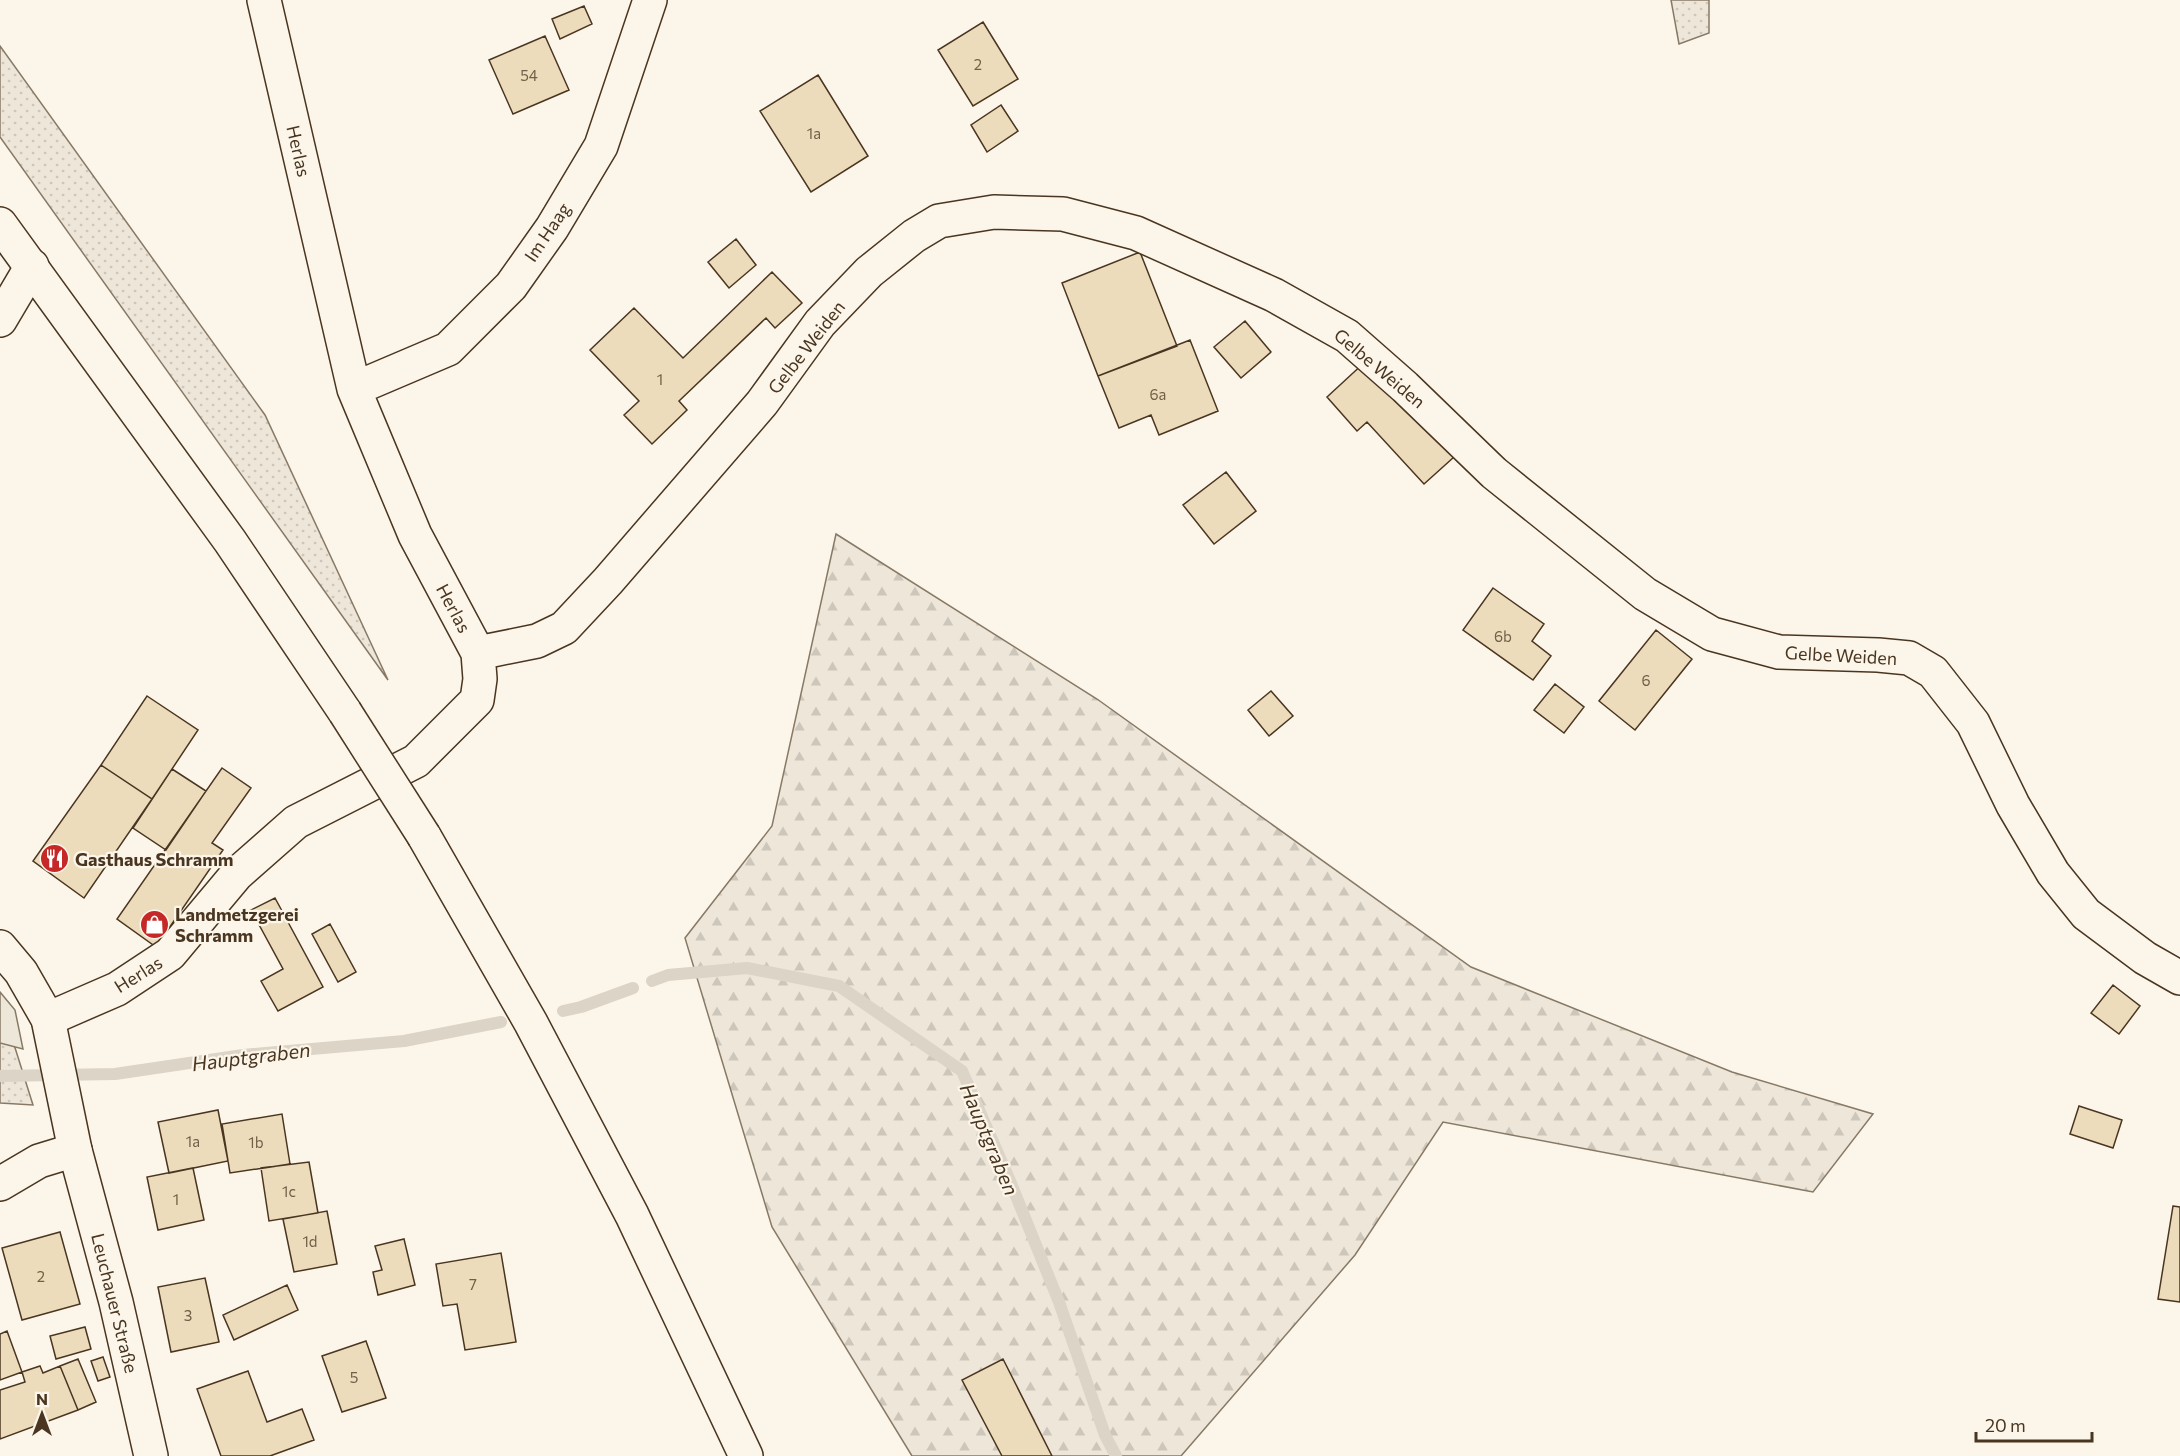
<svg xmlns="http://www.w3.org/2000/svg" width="2180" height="1456" viewBox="0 0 2180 1456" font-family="Commissioner,sans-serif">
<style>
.green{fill:url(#green-dots);stroke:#887966;stroke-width:1.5}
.forest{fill:url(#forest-firs);stroke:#887966;stroke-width:1.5}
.parking{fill:#ede7d9;stroke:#887966;stroke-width:1.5}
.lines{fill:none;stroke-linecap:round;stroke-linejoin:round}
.stream{stroke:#dcd4c6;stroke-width:12}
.building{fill:#ecdcbc;stroke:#4a3520;stroke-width:1.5}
.street-casing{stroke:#4a3520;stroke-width:36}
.secondary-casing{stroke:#4a3520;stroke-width:36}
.primary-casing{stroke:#4a3520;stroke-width:36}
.street{stroke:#fbf6e9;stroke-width:33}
.secondary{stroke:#fbf6e9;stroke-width:33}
.primary{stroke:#fbf6e9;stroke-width:33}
.primary-bridge-casing{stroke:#4a3520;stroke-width:36;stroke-linecap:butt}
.primary-bridge{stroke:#fbf6e9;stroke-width:33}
.labels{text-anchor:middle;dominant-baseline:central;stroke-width:4.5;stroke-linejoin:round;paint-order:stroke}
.number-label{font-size:15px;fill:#725f47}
.street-label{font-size:18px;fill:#4a3520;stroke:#fbf6e9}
.poi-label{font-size:18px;font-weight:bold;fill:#4a3520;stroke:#fbf6e9;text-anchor:start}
.water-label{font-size:20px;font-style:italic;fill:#4a3520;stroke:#fbf6e9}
</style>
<defs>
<pattern id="green-dots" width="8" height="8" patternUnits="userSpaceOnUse" patternTransform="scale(1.5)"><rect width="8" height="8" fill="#ede6d9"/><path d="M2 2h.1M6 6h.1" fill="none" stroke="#cdc6ba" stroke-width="1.8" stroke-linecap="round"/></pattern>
<pattern id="forest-firs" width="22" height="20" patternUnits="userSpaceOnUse" patternTransform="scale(1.5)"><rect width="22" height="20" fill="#ede6d9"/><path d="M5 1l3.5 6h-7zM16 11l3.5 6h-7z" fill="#cdc6ba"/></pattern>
</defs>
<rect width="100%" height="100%" fill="#fbf6e9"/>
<path class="green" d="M1671 0H1709V33L1679 44Z
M0 46 265 415 388 680 0 137Z
M0 1019H6L33 1105 0 1103Z"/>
<path class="forest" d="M836 534 1097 699 1471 967 1732 1072 1873 1114 1813 1192 1443 1122 1355 1255 1181 1456H912L772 1227 685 938 772 826Z"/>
<path class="parking" d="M0 992 15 1010 23 1049 0 1043Z"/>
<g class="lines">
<path class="stream" d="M652 981 668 975 747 968 839 986 962 1071 1010 1181 1059 1302 1105 1435 1116 1456
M563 1011 581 1007 633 988
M0 1076 115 1074 243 1055 404 1041 501 1022"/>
</g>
<path class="building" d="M584 6 592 24 560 39 552 19Z
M983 22 1018 79 973 106 938 50Z
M545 36 569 90 513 114 489 60Z
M818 75 868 156 811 192 760 111Z
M1001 105 1018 131 987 152 971 125Z
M736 239 756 265 729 288 708 262Z
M1140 252 1177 346 1098 376 1062 283Z
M772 272 802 303 775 328 766 318 679 401 687 410 652 444 624 415 639 401 590 350 634 308 683 358Z
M1245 321 1271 352 1241 378 1214 347Z
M1190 340 1218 411 1159 435 1151 415 1119 428 1098 376Z
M1366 361 1454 457 1424 484 1367 422 1357 431 1327 397Z
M1226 472 1256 511 1214 544 1183 505Z
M1493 588 1544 624 1532 641 1551 656 1533 680 1463 630Z
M1656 630 1692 659 1635 730 1599 701Z
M1555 684 1584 707 1564 733 1534 710Z
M1271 691 1293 716 1269 736 1248 710Z
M147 696 198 730 152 799 101 765Z
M101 765 152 799 84 898 33 861Z
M222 768 251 788 212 843 223 850 156 947 117 919Z
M172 769 206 791 166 850 133 828Z
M275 898 323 987 278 1011 261 981 283 969 251 910Z
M330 924 356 972 338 982 312 934Z
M2113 985 2140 1006 2119 1034 2091 1013Z
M2079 1106 2122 1120 2113 1148 2070 1134Z
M218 1110 228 1161 169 1173 158 1122Z
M282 1114 290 1164 230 1173 222 1124Z
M309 1162 318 1213 269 1221 261 1168Z
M193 1168 204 1220 158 1230 147 1177Z
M2173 1206 2180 1207V1302L2158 1299Z
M327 1211 337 1264 294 1272 283 1219Z
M60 1232 80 1304 22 1320 2 1248Z
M404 1239 415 1285 378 1295 373 1272 382 1270 375 1246Z
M501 1253 516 1342 465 1350 457 1304 443 1306 436 1264Z
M205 1278 219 1342 171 1352 158 1287Z
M287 1285 298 1310 234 1340 223 1315Z
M85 1327 91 1349 56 1359 50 1336Z
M7 1331 22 1372 0 1380V1334Z
M366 1341 386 1398 342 1412 322 1356Z
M103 1357 110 1377 98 1381 91 1361Z
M78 1359 96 1402 78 1410 60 1366Z
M1003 1359 1052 1456H1002L962 1380Z
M40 1366 43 1373 60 1366 78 1410 0 1439V1390L25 1382 22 1372Z
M248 1371 267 1422 302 1409 314 1440 270 1456H221L197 1389Z"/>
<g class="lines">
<defs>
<path id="street" d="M354 389 448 349 511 286 552 228 601 146 650 0
M478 653 537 641 564 628 608 581 762 403 820 323 869 272 914 236 939 221 994 212 1063 214 1136 233 1274 295 1347 336 1405 387 1494 473 1645 594 1712 634 1779 652 1878 655 1909 658 1933 672 1973 723 2013 805 2053 873 2086 914 2145 958 2180 978
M48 1019 117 989 170 954 237 874 296 822 416 761 477 700 480 679 478 653 415 535 354 389 264 0
M75 1150 116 1302 151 1456"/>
<path id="secondary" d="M0 320 32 266
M0 947 21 972 48 1019 75 1150 39 1161 0 1184"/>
<path id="primary" d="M0 224 230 541 345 712
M424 836 531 1023 632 1215 746 1456"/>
</defs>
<use href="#street" class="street-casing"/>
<use href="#secondary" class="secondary-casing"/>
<use href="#primary" class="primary-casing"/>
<use href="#street" class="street"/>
<use href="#secondary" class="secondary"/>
<use href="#primary" class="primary"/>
<defs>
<path id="primary-bridge" d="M345 712 424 836"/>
</defs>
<use href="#primary-bridge" class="primary-bridge-casing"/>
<use href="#primary-bridge" class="primary-bridge"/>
</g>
<defs>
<symbol id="restaurant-disc" viewBox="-11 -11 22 22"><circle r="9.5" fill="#c62828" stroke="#fbf6e9"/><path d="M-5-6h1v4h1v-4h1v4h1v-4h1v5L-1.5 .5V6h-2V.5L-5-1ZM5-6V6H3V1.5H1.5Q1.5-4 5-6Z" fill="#fff"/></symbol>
<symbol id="shop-disc" viewBox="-11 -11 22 22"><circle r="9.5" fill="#c62828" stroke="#fbf6e9"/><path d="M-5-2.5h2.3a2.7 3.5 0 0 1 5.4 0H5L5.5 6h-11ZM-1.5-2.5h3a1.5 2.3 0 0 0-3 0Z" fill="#fff"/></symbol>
</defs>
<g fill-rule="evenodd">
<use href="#restaurant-disc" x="38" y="842" width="33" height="33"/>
<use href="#shop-disc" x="138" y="908" width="33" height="33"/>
</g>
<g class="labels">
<g class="number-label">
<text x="978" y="64">2</text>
<text x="529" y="75">54</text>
<text x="814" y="133">1a</text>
<text x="660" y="379">1</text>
<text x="1158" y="394">6a</text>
<text x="1503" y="636">6b</text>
<text x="1646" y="680">6</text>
<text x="193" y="1141">1a</text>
<text x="256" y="1142">1b</text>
<text x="289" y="1191">1c</text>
<text x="176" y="1199">1</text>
<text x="310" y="1241">1d</text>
<text x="41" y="1276">2</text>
<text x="473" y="1284">7</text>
<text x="188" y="1315">3</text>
<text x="354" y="1377">5</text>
</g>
<g class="street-label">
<text transform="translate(299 151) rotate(77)">Herlas</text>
<text transform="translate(547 232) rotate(-56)">Im Haag</text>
<text transform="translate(806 347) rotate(-52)">Gelbe Weiden</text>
<text transform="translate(1380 368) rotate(40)">Gelbe Weiden</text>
<text transform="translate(454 608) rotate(62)">Herlas</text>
<text transform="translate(1841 655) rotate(3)">Gelbe Weiden</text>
<text transform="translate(138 974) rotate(-32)">Herlas</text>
<text transform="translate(115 1303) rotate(76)">Leuchauer Straße</text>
</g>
<g class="poi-label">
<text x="75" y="859">Gasthaus Schramm</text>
<text x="175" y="914">Landmetzgerei<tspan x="175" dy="21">Schramm</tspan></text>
</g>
<g class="water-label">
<text transform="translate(251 1056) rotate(-7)">Hauptgraben</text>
<text transform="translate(990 1139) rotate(67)">Hauptgraben</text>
</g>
</g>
<g transform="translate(42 1414)" stroke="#fbf6e9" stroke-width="4.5" paint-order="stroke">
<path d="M0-4.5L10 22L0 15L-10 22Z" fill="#4a3520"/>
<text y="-9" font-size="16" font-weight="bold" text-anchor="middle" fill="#4a3520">N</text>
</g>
<path d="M1976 1432v9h116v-9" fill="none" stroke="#4a3520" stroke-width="3"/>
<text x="1985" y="1432" font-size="18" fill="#4a3520" stroke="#fbf6e9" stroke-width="4.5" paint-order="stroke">20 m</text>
</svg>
